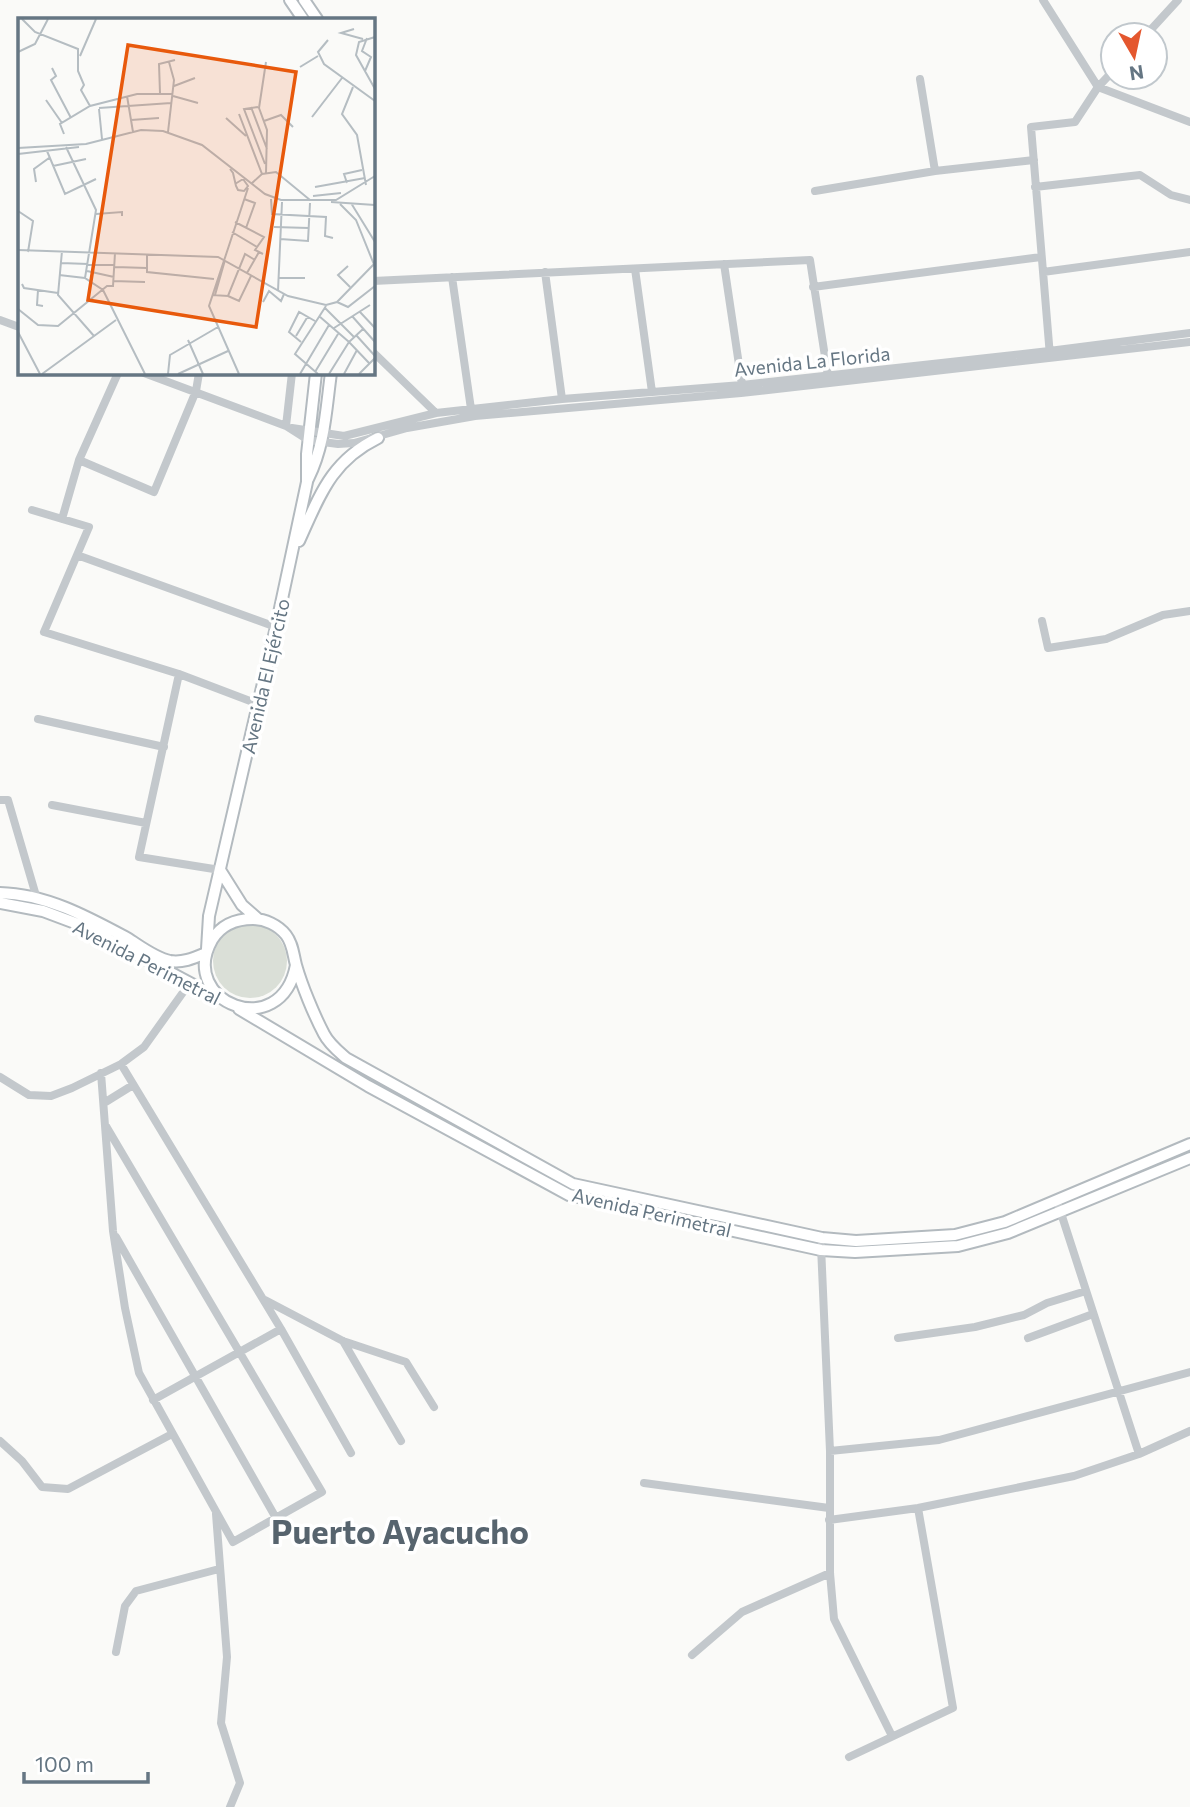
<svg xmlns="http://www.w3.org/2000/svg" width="1190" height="1807" viewBox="0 0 1190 1807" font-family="Commissioner,sans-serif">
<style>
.green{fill:#dadfd7}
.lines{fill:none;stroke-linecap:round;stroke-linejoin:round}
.secondary-casing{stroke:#b3babf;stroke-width:14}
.street{stroke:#c3c8cc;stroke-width:8}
.secondary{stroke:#fff;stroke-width:10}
.labels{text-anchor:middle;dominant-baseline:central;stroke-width:7;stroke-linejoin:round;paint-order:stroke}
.street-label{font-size:19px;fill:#657683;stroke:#fff}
.town-label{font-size:33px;font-weight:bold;fill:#57646e;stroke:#fff}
.inset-road{fill:none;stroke:#b5bdc2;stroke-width:2}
.view{fill:#e8590c;fill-opacity:0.15;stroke:#e8590c;stroke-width:3.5}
.inset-edge{fill:none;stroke:#657683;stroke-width:3.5}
</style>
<rect width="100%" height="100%" fill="#fafaf8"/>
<path class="green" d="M213 961a37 37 0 1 1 74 0a37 37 0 1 1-74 0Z"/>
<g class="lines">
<defs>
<path id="secondary" d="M290 0 303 19
M304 0 317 19
M308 479C325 445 326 409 331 373
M299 541C320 495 331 461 378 438
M220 870 242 905 258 919
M0 893C46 894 88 917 127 938 140 946 155 958 170 961 183 963 194 958 206 953
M0 903 43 911 83 926 218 998
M207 949 209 916 276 627 307 482V454L316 373
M296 965C281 1044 177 1002 212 940 221 925 236 919 253 919 265 919 278 925 286 935 293 944 293 954 296 965 302 986 314 1015 324 1034 329 1044 338 1051 346 1058L573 1184 822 1238 856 1241 955 1235 1005 1222 1190 1144
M239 1009 368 1086 569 1195 821 1250 855 1252 958 1246 1008 1233 1190 1158"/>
</defs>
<use href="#secondary" class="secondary-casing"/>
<path class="street" d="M1043 0 1098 87 1190 122
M1146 35 1178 0
M920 79 935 171
M1035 187 1140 175 1171 195 1190 200
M815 191 935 171 1034 160
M724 264 742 385
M635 269 652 392
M545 272 562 399
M1043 272 1190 252
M452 277 471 409
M373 281 810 260 828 376
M813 287 1041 257
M0 320 19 327
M373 352 436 413
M1050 356 1031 127 1075 122 1098 87 1113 71
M144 373 286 426 308 440 338 444 354 443 407 428 475 416 741 393 1190 342
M286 426 292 373
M292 428 344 436 436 413 562 399 742 385 1049 351 1190 333
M79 460 154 492 196 391 199 373
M32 510 89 527 44 632 179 674 258 704
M62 519 79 460 118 373
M77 555 276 627
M1042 621 1048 648 1106 639 1163 615 1190 611
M179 674 139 857 220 870
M38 719 164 747
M0 800H8L37 899
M52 805 146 823
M121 1064 281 1329 351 1453
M101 1073 113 1231 125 1308 139 1373 233 1542 322 1492 106 1126
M0 1077 29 1095 51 1096 72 1088 121 1064 144 1047 189 984
M104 1103 133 1085
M1059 1207 1139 1454
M116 1237 276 1518
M821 1246 830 1451V1573L834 1619 892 1736
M265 1300 343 1341 406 1362 434 1407
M898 1338 975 1327 1024 1315 1047 1303 1086 1291
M1028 1338 1093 1314
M343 1341 401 1441
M153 1400 281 1329
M0 1441 22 1461 42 1487 68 1489 172 1434
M830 1451 939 1440 1190 1372
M644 1483 829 1508
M216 1514 227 1657 221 1723 240 1783 230 1807
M829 1520 918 1508 1074 1476 1139 1454 1190 1431
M116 1652 125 1606 136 1591 219 1569
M692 1655 742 1612 830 1573
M849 1757 953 1708 918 1508"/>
<use href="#secondary" class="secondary"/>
</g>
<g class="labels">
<g class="street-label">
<text transform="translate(812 361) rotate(-6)">Avenida La Florida</text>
<text transform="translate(265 676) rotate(-77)">Avenida El Ejército</text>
<text transform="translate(147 962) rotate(27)">Avenida Perimetral</text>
<text transform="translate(652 1212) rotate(13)">Avenida Perimetral</text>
</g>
<g class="town-label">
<text x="400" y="1530">Puerto Ayacucho</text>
</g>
</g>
<g transform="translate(18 18)">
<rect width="357" height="357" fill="#fafaf8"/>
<path class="inset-road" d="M4 1 17 14 60 31V53L66 67 63 72 72 88M336 11 323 15 345 21M357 19 341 24 338 37 357 71M310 22 300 34 306 46 357 83M0 34 17 26 30 1M62 38 78 1M282 49 300 38M34 50 38 58 33 62 53 100M347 53 353 39 344 33 349 20M156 68 177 60M335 69 324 96 339 117 348 167M142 75 141 46 157 42M109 78 115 114M155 78 180 85M28 82 44 105M233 89 249 131M240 89 226 91 247 146M81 90 153 85M81 91 84 121M221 96 244 156M294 99 324 60M208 100 228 118M113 102 141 100M246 103 263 97 275 109M150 114 156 62 151 44M46 116 42 106 72 88 119 76H155M48 129 78 192 67 260 85 272 127 356M0 130 68 126 123 112 145 113 184 127 247 176 263 182H318L357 158M29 133 47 176 78 161M0 136 61 129M35 148 68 141M212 151 215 155 218 168 220 172 226 173 230 168 225 161 217 166M248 155 249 112 241 90 248 44M18 164 16 151 31 140M329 165 326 156 344 152M233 166 244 156 258 154 292 182M297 169 347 160M295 178 323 175M226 181 237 185 228 210M253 181 254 196 308 199 307 218 315 220M313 184 357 187M333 185 357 224M322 186 338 202 357 249M0 193 15 203 10 234M78 196 104 194V198M217 204 246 219 237 232 245 236M256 209 291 210M214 214 239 229M262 221 290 223 292 185M0 232 200 239 270 278 308 287 319 284 357 245M44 233 40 277 76 318M129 237V254L196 261M43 245 97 247M330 248 320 257 332 269M97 249 129 250M69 253 96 259M229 255 241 234M41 257 67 260M260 260H287M95 263 127 264M4 266 6 270 40 275M20 272 19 287 25 288M260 273 264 184M194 277 210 278 227 236 237 242M197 277 207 242M210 278 221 283 233 258M245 284 251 273 263 283 266 276M319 284 330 289 357 268M307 290 336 319M0 291 20 307 40 308 89 268H95L97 235M342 294 357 310M301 298 331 324 311 356M334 298 357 324M316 310 352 287M345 311 331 324 351 345M0 314 22 356M338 317 357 338M278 318 290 298M170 322 185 356M283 324 271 314 281 294 297 303M297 354 320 316M24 356 98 302M150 356 152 337 200 309M160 356 210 333M221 356 191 288 230 170M282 356 311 307M300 356 277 336 308 288M326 356 339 332M341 356 357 340"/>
<path class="view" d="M110 27 278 54 238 309 70 282Z"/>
<rect width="357" height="357" class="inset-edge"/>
</g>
<g transform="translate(1134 56) rotate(171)"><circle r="33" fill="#ffffff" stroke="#c1c8cd" stroke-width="2"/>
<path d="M0-5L12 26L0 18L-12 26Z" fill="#e4572e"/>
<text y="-10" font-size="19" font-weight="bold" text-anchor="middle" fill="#657683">N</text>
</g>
<path d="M24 1772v10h124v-10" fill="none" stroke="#657683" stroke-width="3.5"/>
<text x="35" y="1772" font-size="21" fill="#657683" stroke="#ffffff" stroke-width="5" paint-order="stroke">100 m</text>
</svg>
